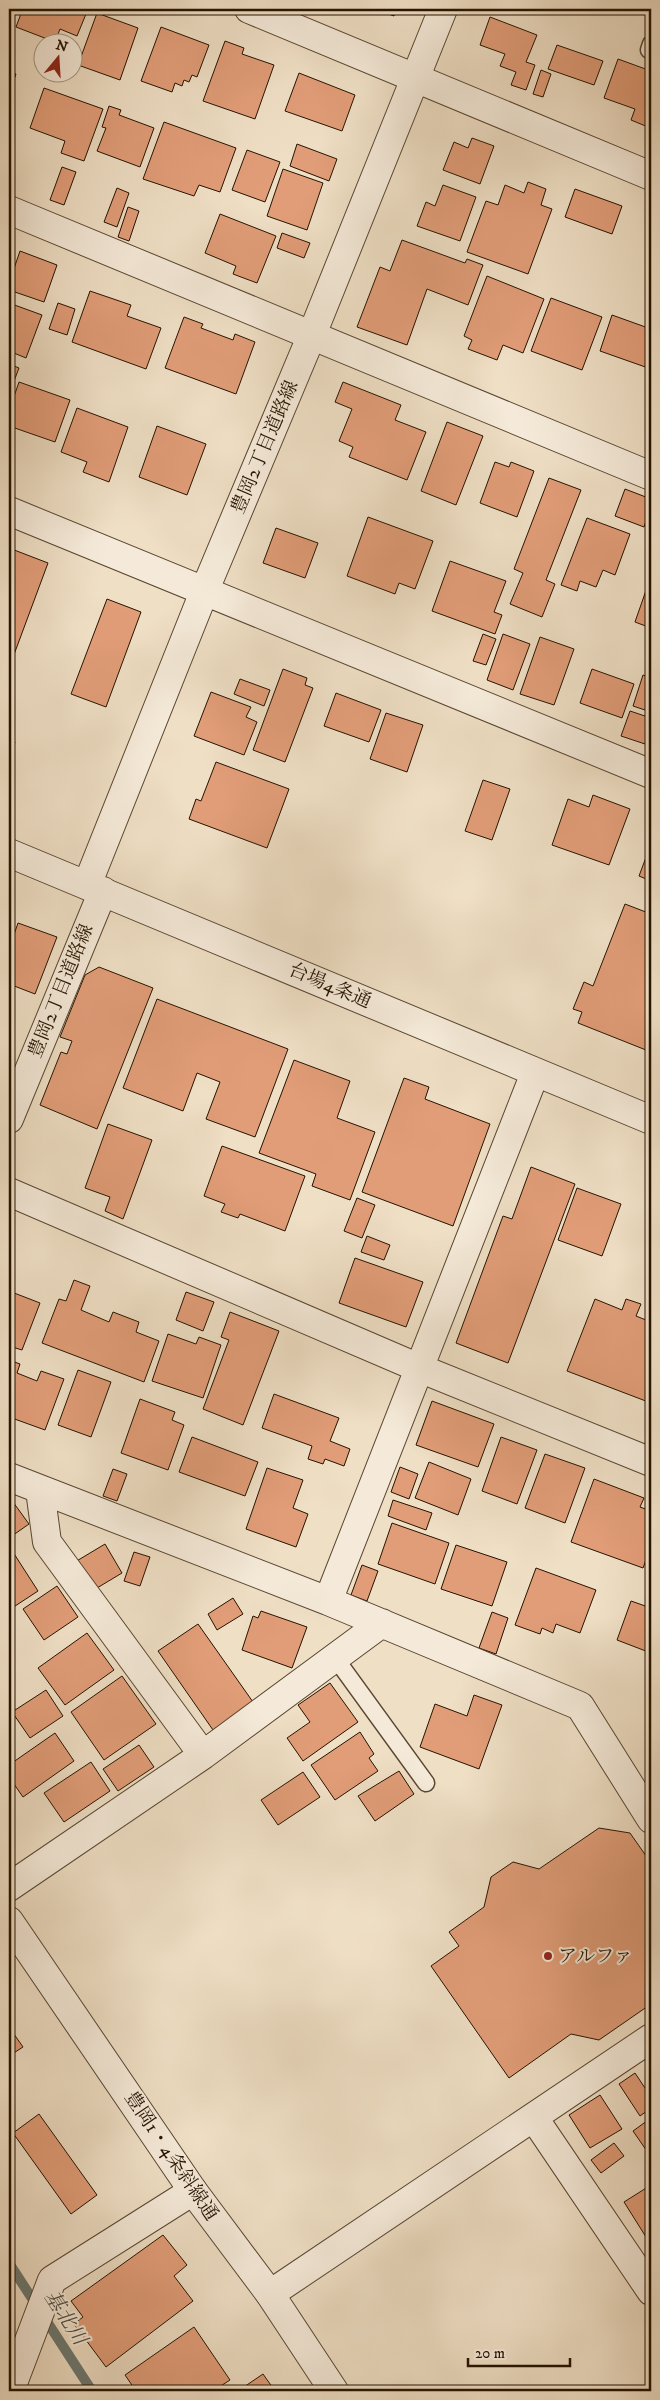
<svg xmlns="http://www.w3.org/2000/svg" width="660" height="2400" viewBox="0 0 660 2400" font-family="'IM FELL DW Pica','Noto Serif JP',serif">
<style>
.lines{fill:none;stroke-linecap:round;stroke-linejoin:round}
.stream{stroke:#6c7871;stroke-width:10}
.building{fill:#e19d78;stroke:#251300}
.service-casing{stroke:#584631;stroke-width:19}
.minor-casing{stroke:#584631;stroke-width:30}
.tertiary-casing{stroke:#584631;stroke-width:30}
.service{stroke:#f5ead9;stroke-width:16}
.minor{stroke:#f5ead9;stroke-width:28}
.tertiary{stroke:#f5ead9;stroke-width:28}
.poi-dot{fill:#8f2418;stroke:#f5ead9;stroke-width:2}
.labels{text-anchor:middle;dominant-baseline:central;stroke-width:4;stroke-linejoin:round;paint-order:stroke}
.street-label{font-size:19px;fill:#251300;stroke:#f5ead9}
.poi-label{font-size:19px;fill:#251300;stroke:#f5ead9;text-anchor:start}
.water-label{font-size:20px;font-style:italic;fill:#4f4e42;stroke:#f5ead9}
</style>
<rect width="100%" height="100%" fill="#efdfc5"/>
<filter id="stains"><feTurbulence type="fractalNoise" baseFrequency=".004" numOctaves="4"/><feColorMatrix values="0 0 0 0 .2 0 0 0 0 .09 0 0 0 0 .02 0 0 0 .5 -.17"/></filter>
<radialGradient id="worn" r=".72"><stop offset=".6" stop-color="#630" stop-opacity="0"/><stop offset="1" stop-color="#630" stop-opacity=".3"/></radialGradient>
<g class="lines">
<path class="stream" d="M9 2263 92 2391"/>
</g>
<path class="building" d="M16 9H88L77 36 60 29 55 42 16 27 22 11Z
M375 9H397L394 16Z
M97 13 138 28 120 80 78 65Z
M490 17 537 35 526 62 535 65 526 90 511 85 516 72 500 66 505 54 480 45Z
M161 27 209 45 197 77 192 75 189 82 184 80 182 86 175 83 172 92 141 81Z
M225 41 244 48 242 54 274 65 255 119 203 101Z
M557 45 603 61 594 85 548 69Z
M618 59 651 71V122L648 127 631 120 635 109 604 98Z
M541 70 551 74 543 97 533 94Z
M9 71 16 74 9 94Z
M299 73 355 95 342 131 285 111Z
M44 88 103 109 84 161 61 153 65 141 30 128Z
M109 106 121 110 119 115 154 128 140 167 97 151 106 128 102 127Z
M164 122 236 148 220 192 199 185 194 196 143 179Z
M472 138 494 146 480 184 443 170 454 142 468 148Z
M297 144 337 159 329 181 290 166Z
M247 150 280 162 265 202 232 190Z
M62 167 76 172 64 205 50 200Z
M283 169 323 183 307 230 267 216Z
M528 182 546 189 541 205 552 209 528 274 467 252 486 201 498 205 505 185 524 193Z
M443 185 476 197 460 241 417 226 426 202 435 206Z
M117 188 129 193 117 227 104 222Z
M575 189 622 206 612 234 565 217Z
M128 207 139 211 129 241 118 237Z
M220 214 276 236 257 283 233 274 236 266 205 253Z
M282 233 310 243 304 258 277 248Z
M402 240 465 263 467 259 483 265 468 305 427 289 407 345 357 327 380 267 390 271Z
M20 251 57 265 44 302 9 290V283Z
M487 276 544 299 523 353 503 345 497 360 468 349 472 340 464 336Z
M90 291 131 305 127 316 161 328 146 369 72 342Z
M551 298 602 317 582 370 531 351Z
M9 303 42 315 26 358 9 351Z
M58 303 75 309 67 335 49 329Z
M612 315 651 329V369L600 351Z
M184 317 203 324 201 328 233 340 235 334 255 342 236 394 165 368Z
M9 364 19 368 9 394Z
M19 382 70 400 55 442 9 426V411Z
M343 382 401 405 395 420 426 432 407 480 349 457 353 447 339 441 352 409 335 402Z
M77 408 128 427 109 482 83 472 87 462 61 452Z
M447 422 483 436 456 505 421 491Z
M157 426 206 444 187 495 139 477Z
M495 462 509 467 511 462 534 471 517 517 480 503Z
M549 478 581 490 546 580 555 584 542 617 510 604 523 573 514 569Z
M625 489 651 499V507L644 527 615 516Z
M368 517 433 541 415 589 399 583 395 594 347 576Z
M587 518 630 534 615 575 603 570 596 587 580 581 577 591 561 585Z
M276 528 318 543 305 578 263 563Z
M9 548 48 563 9 668Z
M450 561 506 581 494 612 502 615 495 634 432 611Z
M651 576V628L635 622Z
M107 599 141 612 106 707 71 694Z
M483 634 496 639 486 665 473 661Z
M503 634 530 644 513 690 487 680Z
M540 637 574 649 554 705 520 694Z
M283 669 307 678 305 685 313 688 285 762 253 750Z
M592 669 634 684 622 718 580 703Z
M643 675 651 678V712L633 706Z
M240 679 270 690 264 706 234 694Z
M211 692 251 707 246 717 257 722 244 755 194 736Z
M336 693 381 710 369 742 324 726Z
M630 711 651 718V746L621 736Z
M386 713 423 725 407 772 370 759Z
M9 740 15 742 9 760Z
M216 762 289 789 267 848 189 819 196 799 201 801Z
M483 780 510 789 492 840 465 831Z
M593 795 630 809 609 865 552 845 568 799 589 807Z
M651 844V881L639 876Z
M625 904 651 914V1052L578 1023 582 1012 573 1009 584 982 593 986Z
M18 923 57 937 35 994 9 984 11 971 9 970V949Z
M99 967 153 988 97 1129 40 1105 61 1052 67 1054 72 1041 60 1037 85 975Z
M157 999 288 1049 255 1137 206 1119 220 1082 197 1073 183 1111 123 1088Z
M294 1060 350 1081 337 1118 375 1132 350 1200 312 1186 316 1174 259 1153Z
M404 1078 429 1087 425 1099 490 1124 453 1226 362 1192Z
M108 1124 152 1140 123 1219 105 1211 110 1197 85 1188Z
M222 1146 305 1176 285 1231 240 1214 238 1218 221 1212 225 1204 204 1196Z
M531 1167 575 1184 508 1363 456 1343 503 1216 512 1219Z
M577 1188 621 1204 602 1256 558 1240Z
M357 1198 375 1205 362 1238 344 1231Z
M367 1236 390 1245 384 1260 361 1252Z
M355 1258 423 1282 406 1327 339 1303Z
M74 1280 90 1286 81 1310 109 1322 113 1312 139 1322 136 1332 159 1341 144 1382 42 1343 59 1299 66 1301Z
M9 1291 40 1303 22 1350 9 1346Z
M186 1292 214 1302 203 1331 176 1320Z
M595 1299 622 1310 626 1299 641 1304 636 1316 651 1322V1403L567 1371Z
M230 1312 279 1331 243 1425 203 1409 229 1340 221 1337Z
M168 1334 196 1344 199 1337 221 1345 203 1398 152 1381Z
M9 1360 20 1364 17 1373 37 1381 41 1371 64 1379 45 1430 9 1417Z
M78 1370 111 1382 91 1437 58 1425Z
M274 1394 339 1418 330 1441 350 1449 344 1466 325 1459 323 1464 308 1459 312 1446 262 1428Z
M140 1399 175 1412 172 1420 184 1425 168 1470 121 1453Z
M432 1401 494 1424 478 1467 416 1445Z
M192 1437 258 1462 245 1496 179 1472Z
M501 1437 537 1450 517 1504 482 1491Z
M545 1454 585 1468 565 1523 525 1508Z
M429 1462 471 1479 458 1515 415 1498Z
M400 1467 418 1474 409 1499 391 1492Z
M267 1468 303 1480 293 1508 308 1514 296 1547 246 1529Z
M113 1469 127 1474 117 1501 103 1496Z
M594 1479 644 1498 640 1507 651 1511V1547L643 1568 571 1542Z
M393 1500 432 1513 426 1530 388 1516Z
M13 1502 29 1524 9 1538V1505Z
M392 1523 449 1543 435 1584 378 1564Z
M105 1544 122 1573 92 1591 75 1562Z
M456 1545 507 1562 492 1606 441 1589Z
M11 1549 38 1591 9 1610V1550Z
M134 1552 150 1557 140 1586 124 1581Z
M362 1565 378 1571 367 1601 351 1595Z
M536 1568 596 1590 580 1633 556 1624 553 1633 542 1628 540 1634 515 1625Z
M57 1586 78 1617 44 1640 23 1609Z
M233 1598 243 1614 217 1630 208 1614Z
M631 1601 651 1608V1653L617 1640Z
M261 1611 307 1627 292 1668 242 1650 253 1616 258 1618Z
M492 1612 508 1618 496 1654 479 1648Z
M198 1624 253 1702 213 1730 158 1651Z
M87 1633 114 1670 65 1705 38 1668Z
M122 1676 156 1724 104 1760 71 1712Z
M330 1683 358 1722 303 1761 287 1738 310 1722 298 1705Z
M46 1690 63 1716 30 1738 12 1712Z
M474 1695 502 1705 479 1769 420 1747 435 1704 467 1716Z
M360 1732 374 1754 369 1758 378 1771 335 1800 311 1765Z
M55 1733 74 1761 23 1797 9 1777V1765Z
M139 1745 154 1767 118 1791 103 1769Z
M91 1762 110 1791 64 1822 44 1793Z
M399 1771 414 1794 375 1821 358 1796Z
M303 1772 320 1797 278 1825 261 1800Z
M599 1828 630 1833 651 1863V2004L599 2040 571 2034 509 2078 431 1966 459 1946 449 1932 484 1907 491 1877 513 1862 539 1869Z
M9 2027 23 2047 9 2056Z
M635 2073 651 2097V2108L640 2116 619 2084Z
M600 2095 622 2129 590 2148 569 2115Z
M39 2114 97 2195 71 2214 13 2133Z
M651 2118V2157L633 2131Z
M614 2143 624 2156 601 2173 591 2160Z
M651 2185V2245L624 2202Z
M163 2235 187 2265 174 2276 193 2301 106 2367 74 2324 83 2317 71 2301Z
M194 2327 230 2380 213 2391H136L125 2375Z
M263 2374 275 2391H238Z"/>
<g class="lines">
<defs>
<path id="service" d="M649 50 651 44
M336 1659 426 1783"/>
<path id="minor" d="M249 9 651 176
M9 210 651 476
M9 511 651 774
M87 885 204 592 311 337 443 9
M9 1119 103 891
M9 1192 419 1368 651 1462
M9 1477 328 1601 580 1706 651 1819
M40 1490 47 1542 203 1755
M328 1601 535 1073
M9 1887 203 1755 382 1623
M534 2118 651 2291
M270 2294 651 2038
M10 2391 52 2280 193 2191"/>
<path id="tertiary" d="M9 853 651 1120
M9 1921 193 2191 270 2294 334 2391"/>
</defs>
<use href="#service" class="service-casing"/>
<use href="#minor" class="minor-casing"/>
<use href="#tertiary" class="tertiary-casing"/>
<use href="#service" class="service"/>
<use href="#minor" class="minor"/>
<use href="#tertiary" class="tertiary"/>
</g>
<circle class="poi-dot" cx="548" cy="1956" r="5"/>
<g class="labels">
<g class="street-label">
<text transform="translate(265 447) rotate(-67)">豊岡2丁目道路線</text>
<text transform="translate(330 986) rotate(23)">台場4条通</text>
<text transform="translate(61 991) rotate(-68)">豊岡2丁目道路線</text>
<text transform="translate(171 2156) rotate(56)">豊岡1・4条斜線通</text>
</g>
<g class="poi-label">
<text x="558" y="1956">アルファ</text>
</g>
<g class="water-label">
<text transform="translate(65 2318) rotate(57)">基北川</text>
</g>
</g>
<rect width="660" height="2400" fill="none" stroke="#efdfc5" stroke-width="30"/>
<rect x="10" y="10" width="640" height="2380" fill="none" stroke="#251300" stroke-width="2.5"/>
<rect x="15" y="15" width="630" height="2370" fill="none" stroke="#251300"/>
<g transform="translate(58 58) rotate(18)"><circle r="24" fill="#f5ead9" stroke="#a29482"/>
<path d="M0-4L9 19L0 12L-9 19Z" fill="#8f2418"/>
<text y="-8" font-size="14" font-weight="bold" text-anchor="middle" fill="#251300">N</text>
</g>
<path d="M468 2358v8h102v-8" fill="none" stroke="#251300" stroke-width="2.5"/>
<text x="475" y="2358" font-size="15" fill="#251300" stroke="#f5ead9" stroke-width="4" paint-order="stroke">20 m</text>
<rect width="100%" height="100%" filter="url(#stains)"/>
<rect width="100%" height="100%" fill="url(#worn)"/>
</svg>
